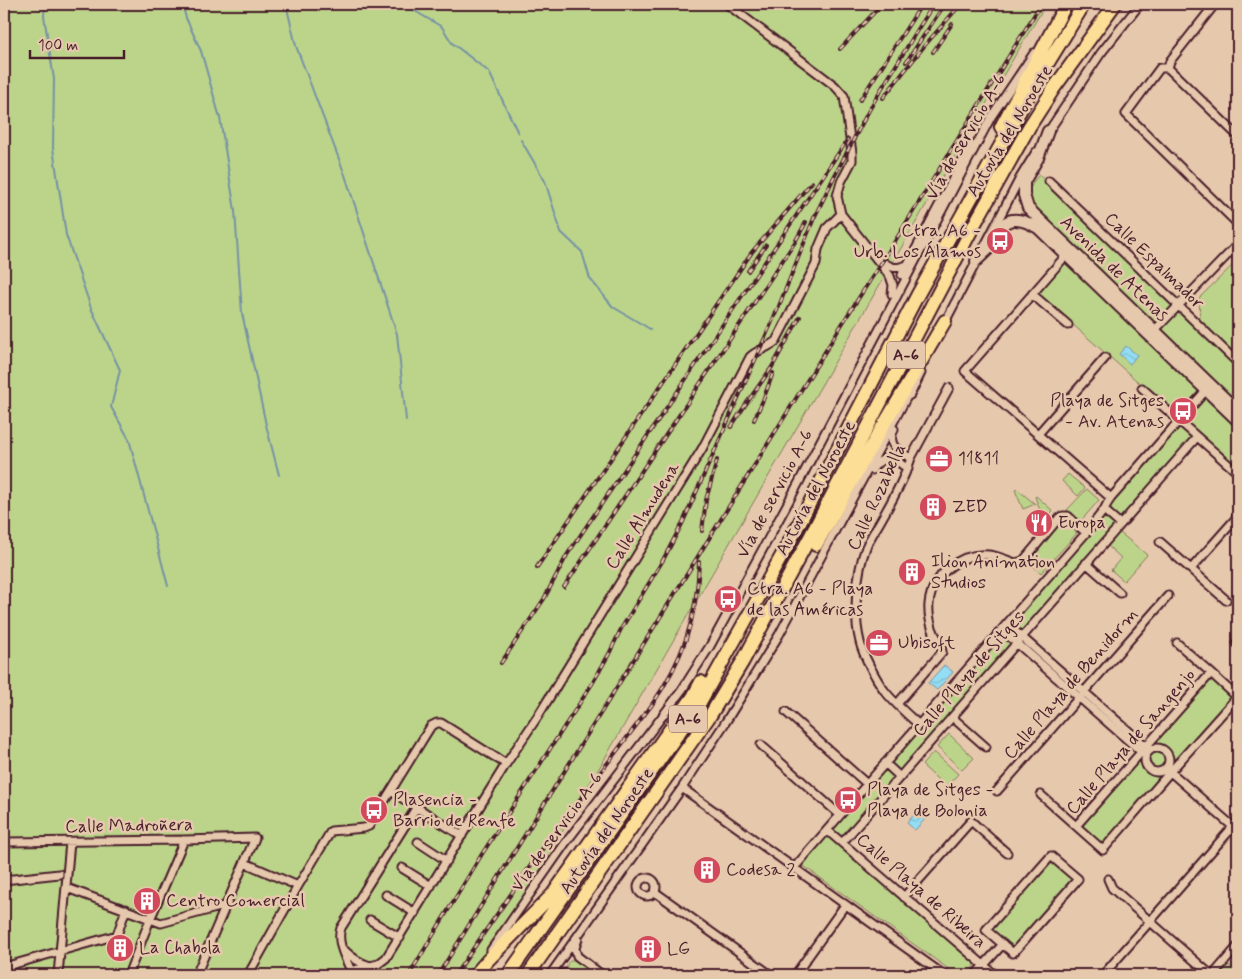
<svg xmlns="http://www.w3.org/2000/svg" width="1242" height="979" viewBox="0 0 1242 979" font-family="Mynerve,sans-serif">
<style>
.green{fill:#bcd48a;stroke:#837a5a}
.water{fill:url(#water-waves);stroke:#7692a4}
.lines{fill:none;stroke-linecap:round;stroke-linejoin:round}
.stream{stroke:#7692a4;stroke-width:2}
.minor-casing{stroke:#4a1f2b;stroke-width:11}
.secondary-casing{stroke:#4a1f2b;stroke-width:14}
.motorway-casing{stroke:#4a1f2b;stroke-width:16}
.minor{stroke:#e6c8ad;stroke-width:7}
.secondary{stroke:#e6c8ad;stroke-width:10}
.motorway{stroke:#fdde96;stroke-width:12}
.rail-casing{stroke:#4a1f2b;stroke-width:4}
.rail{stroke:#e6c8ad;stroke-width:2;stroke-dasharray:5.5;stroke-linecap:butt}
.labels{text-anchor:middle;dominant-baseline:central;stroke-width:5;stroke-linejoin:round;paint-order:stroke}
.shield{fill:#e6c8ad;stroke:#795252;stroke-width:1}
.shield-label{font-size:16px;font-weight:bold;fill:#4a1f2b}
.street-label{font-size:18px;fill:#4a1f2b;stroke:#e6c8ad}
.poi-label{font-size:18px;fill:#4a1f2b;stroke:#e6c8ad;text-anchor:start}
</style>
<defs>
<pattern id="water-waves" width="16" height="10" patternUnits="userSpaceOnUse" patternTransform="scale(1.25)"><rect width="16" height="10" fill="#93def4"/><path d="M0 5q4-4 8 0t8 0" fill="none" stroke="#80bed1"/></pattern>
</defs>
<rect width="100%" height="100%" fill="#e6c8ad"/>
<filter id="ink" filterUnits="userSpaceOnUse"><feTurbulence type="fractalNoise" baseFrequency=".02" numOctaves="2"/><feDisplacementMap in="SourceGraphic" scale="10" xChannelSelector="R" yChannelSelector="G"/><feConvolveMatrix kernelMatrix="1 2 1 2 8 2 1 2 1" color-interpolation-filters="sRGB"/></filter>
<g filter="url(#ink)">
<path class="green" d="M4 4H1046L944 174 479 975H4Z
M1039 175 1238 369V404L1032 206 1028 192 1034 181Z
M1238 260V357L1200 320 1199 298Z
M1066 263 1070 264 1196 385 1199 390 1198 394 1180 415 1177 416 1038 294V291L1060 268Z
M1206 398 1238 429V470L1185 422V419L1203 399Z
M1181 427 1191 436V440L1122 518 1119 519 1108 510V505L1177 428Z
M1068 474 1085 488 1078 496 1062 481Z
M1017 489 1035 504 1023 509 1015 490Z
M1087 489 1099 500 1080 522 1067 510Z
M1036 496 1053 511 1044 520 1035 497Z
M1107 516 1115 523V527L1024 630 1020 631 1013 625V622L1104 517Z
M1063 521 1077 533 1041 573 1029 562Z
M1119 532 1147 555 1124 581 1111 570 1121 558 1107 545Z
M1000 636H1004L1011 642V645L902 770 899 771 891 765 890 762Z
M1211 679 1233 696 1175 761 1173 760C1170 750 1166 746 1155 745L1154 742Z
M949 734 974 758 962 770 937 747Z
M934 752 958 774 946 787 922 765Z
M1149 760a8 8 0 1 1 16 0a8 8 0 1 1-16 0Z
M1139 760 1141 761C1144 772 1147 775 1158 777L1160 779 1103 844 1082 826Z
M884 769H887L894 775 895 778 843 838H840L833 831V828Z
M830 836 974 963V966L965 975H957L805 867 803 863 805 861 825 837Z
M1052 860 1073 879 1012 948 991 930Z
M1238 959V975H1218L1227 964 1231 967Z
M572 960H575L597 975C591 975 581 977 575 975 567 972 563 964 572 960Z"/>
<path class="water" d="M1126 346 1137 355 1130 364 1119 354Z
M944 665 953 672 937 690 928 683Z
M917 811 926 818 915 830 907 823Z"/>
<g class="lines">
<path class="stream" d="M45 4 44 16 54 79 53 148 66 235 91 308 120 370 111 407 129 439 168 586
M182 4 186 18 201 51 220 118 235 211 242 313 266 425 279 475
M286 4 296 46 345 175 397 334 406 420
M403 4 442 27 452 43 489 72 518 133
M521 140 545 181 561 232 582 252 590 279 613 307 650 329"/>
<defs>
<path id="minor" d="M727 4 835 86 844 96 852 153V161L841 182 837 196 841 214 890 276 893 285 892 294
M1168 68 1170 61 1215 4
M1046 135 1101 53 1140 4
M1238 136 1168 68H1160L1126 114 1238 224
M1049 181 1238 363
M1069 252 965 371 1111 498
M882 261C892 269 896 269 907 265
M902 275 971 145
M1032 294 1068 325
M944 324 1020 178 1036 152
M1153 332 1238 244
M1142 388 1238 473
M910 395 921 373
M894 429C886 446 899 452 911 458
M1038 434 1105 358
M872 470 876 464 884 459 897 461 908 469
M1104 510 1120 524
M1160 542 1226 600
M1086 563 1120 593
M1191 569 1238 516
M1007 624 1150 750
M1002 630 1145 755
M1238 642 1237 643 1238 644
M1177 643 1211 673
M1211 673 1237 697 1170 772 1103 850 1076 826Z
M897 704 942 652C942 645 939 641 935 635 931 627 928 614 929 604 932 575 960 552 989 555 998 556 1007 560 1015 563L1023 561 1059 518 1063 516H1068L1086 533
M786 712 867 784
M952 717 986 747
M919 725C907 714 894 703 884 690 876 679 863 655 860 642 853 614 856 574 866 547 870 538 876 529 881 520 892 501 904 480 911 458L949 388
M761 745 840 815
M1145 760a12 12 0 1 1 24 0a12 12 0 1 1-24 0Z
M885 763 900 777
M1166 768 1238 831
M682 788 944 975
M391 791 462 836
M997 791 1168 596
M1041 795 1076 826
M827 830 995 975
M4 842 184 840 255 838 196 975
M418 842 447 861
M842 843 1197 437
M1051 856 1078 879 1013 953 986 930Z
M245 863 298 886
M402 868 431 886
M794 868 1086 533 1104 510 1107 504 1111 498 1208 388
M638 887a9 9 0 1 1 18 0a9 9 0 1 1-18 0Z
M1108 879 1112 888 1211 975
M4 880 59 874
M67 888 161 923 227 905
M655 892 771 975
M386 895 415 913
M904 897 971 821 1007 853
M370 920 400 938
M578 939 575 948 577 956 602 975
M344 950C352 958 359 963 370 966
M491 950 564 845 661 718 682 690 710 646 797 486 991 117 1034 53
M4 967 117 935 126 909
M351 971 378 964 386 958 506 764 538 716 702 449 750 357C757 350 768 348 776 341L816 264 818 249 827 228 841 214
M351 971C346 959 336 942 341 928L416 808
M58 975 70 842
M128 975 149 922 184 840
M248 975 298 886 331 831 364 828 369 826 431 726 437 723H441L506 764
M550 975 682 788 725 723 779 635 910 391
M558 975 565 973 568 975
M795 975 845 905
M975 975 1003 944
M1103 975 1238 821
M1213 975 1238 946"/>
<path id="secondary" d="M1048 131 1038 158 1024 182V195L1028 208 1238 411
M976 261C982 255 991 248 995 241 998 236 999 230 1002 226 1012 214 1028 222 1038 228L1238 421"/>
<path id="motorway" d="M1001 127 1066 4
M816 545 880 431 945 321
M475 975 488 960 553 894 693 697 701 682
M508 975 699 704 790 541 917 296 1033 87 1084 4
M528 975 711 714 743 661 811 535 974 225 1029 127 1054 88 1115 4"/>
</defs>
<use href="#minor" class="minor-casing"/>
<use href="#secondary" class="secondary-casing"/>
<use href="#motorway" class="motorway-casing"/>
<use href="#minor" class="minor"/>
<use href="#secondary" class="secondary"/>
<use href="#motorway" class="motorway"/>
<defs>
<path id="rail" d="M840 49 882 4
M933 52 952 24
M906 62 945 4
M880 91C899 62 915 32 934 4
M883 98 925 45 961 4
M860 100 922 4
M748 271 766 245
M754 420 763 400 773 373
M731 427 746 404 772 367 800 317
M702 531 706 500 717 460
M537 567 752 252 812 182
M564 587 795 242 806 222
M501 663 544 599 567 555 848 139
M409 975 482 854 592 684 609 654 621 629 663 560 683 522 779 306 814 218 834 177 868 112 883 86
M438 975 849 313 887 254 1041 4
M455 975 540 852 651 706C683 660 697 619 699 562"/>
</defs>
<use href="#rail" class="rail-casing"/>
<use href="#rail" class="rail"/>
</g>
</g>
<defs>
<symbol id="bus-disc" viewBox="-11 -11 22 22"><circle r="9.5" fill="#d1495b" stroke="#e6c8ad"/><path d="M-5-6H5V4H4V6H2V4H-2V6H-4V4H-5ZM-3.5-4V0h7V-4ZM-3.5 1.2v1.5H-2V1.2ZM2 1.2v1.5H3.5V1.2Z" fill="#fff"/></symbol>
<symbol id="office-disc" viewBox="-11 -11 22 22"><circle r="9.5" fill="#d1495b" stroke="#e6c8ad"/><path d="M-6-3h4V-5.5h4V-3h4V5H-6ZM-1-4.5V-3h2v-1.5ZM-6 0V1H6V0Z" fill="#fff"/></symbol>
<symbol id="building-disc" viewBox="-11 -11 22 22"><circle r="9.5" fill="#d1495b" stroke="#e6c8ad"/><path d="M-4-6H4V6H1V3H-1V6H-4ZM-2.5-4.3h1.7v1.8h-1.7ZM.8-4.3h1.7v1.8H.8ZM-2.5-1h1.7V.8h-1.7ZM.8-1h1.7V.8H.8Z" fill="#fff"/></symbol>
<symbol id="restaurant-disc" viewBox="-11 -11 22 22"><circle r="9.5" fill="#d1495b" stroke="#e6c8ad"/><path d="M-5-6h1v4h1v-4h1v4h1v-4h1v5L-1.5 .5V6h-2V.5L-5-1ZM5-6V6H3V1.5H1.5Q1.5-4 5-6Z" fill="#fff"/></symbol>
</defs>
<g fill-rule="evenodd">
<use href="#bus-disc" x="984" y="225" width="32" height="32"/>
<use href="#bus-disc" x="1167" y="395" width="32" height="32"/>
<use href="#office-disc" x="923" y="443" width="32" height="32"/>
<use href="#building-disc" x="917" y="491" width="32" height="32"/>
<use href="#restaurant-disc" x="1023" y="507" width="32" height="32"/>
<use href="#building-disc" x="896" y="556" width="32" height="32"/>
<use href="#bus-disc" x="712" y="583" width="32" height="32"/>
<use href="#office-disc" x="863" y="627" width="32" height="32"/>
<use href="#bus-disc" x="832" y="784" width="32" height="32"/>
<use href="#bus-disc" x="358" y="794" width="32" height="32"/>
<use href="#building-disc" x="691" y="854" width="32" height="32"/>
<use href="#building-disc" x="131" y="885" width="32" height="32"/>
<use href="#building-disc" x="104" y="932" width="32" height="32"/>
<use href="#building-disc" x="632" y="933" width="32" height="32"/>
</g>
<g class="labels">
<g class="shield">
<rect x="887" y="341.5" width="38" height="27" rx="4"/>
<rect x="669" y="705.5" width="38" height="27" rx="4"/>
</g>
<g class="shield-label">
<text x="906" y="355">A-6</text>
<text x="688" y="719">A-6</text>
</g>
<g class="street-label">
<text transform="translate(1010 131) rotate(-59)">Autovía del Noroeste</text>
<text transform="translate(966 137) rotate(-60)">Vía de servicio A-6</text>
<text transform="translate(1154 261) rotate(44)">Calle Espalmador</text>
<text transform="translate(1114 269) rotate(44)">Avenida de Atenas</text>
<text transform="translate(816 488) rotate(-62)">Autovía del Noroeste</text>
<text transform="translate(775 494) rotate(-62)">Vía de servicio A-6</text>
<text transform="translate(877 497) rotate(-65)">Calle Rozabella</text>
<text transform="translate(643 516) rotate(-58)">Calle Almudena</text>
<text transform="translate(969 674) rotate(-49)">Calle Playa de Sitges</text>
<text transform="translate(1071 684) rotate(-49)">Calle Playa de Benidorm</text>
<text transform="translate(1131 742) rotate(-49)">Calle Playa de Sangenjo</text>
<text transform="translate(129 826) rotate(-1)">Calle Madroñera</text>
<text transform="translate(607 831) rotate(-55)">Autovía del Noroeste</text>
<text transform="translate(557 832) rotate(-54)">Vía de servicio A-6</text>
<text transform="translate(921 891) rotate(41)">Calle Playa de Ribeira</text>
</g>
<g class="poi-label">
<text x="981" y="231" text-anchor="end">Ctra. A6 -<tspan x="981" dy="21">Urb. Los Álamos</tspan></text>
<text x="1164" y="401" text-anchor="end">Playa de Sitges<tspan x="1164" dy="21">- Av. Atenas</tspan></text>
<text x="958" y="459">11811</text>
<text x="952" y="507">ZED</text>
<text x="1058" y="523">Europa</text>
<text x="931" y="562">Ilion Animation<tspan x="931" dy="21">Studios</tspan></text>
<text x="747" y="589">Ctra. A6 - Playa<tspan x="747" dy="21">de las Américas</tspan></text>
<text x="898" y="643">Ubisoft</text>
<text x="867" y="790">Playa de Sitges -<tspan x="867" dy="21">Playa de Bolonia</tspan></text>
<text x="393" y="800">Plasencia -<tspan x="393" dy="21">Barrio de Renfe</tspan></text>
<text x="726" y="870">Codesa 2</text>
<text x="166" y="901">Centro Comercial</text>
<text x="139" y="948">La Chabola</text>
<text x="667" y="949">LG</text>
</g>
</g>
<rect width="1242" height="979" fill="none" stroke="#e6c8ad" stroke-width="20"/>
<rect x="10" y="10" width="1222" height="959" fill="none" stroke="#4a1f2b" stroke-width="2" filter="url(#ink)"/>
<path d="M30 50v8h94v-8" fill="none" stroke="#4a1f2b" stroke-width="2.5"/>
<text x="38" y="50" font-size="15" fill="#4a1f2b" stroke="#e6c8ad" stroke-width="4" paint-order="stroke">100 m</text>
</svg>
